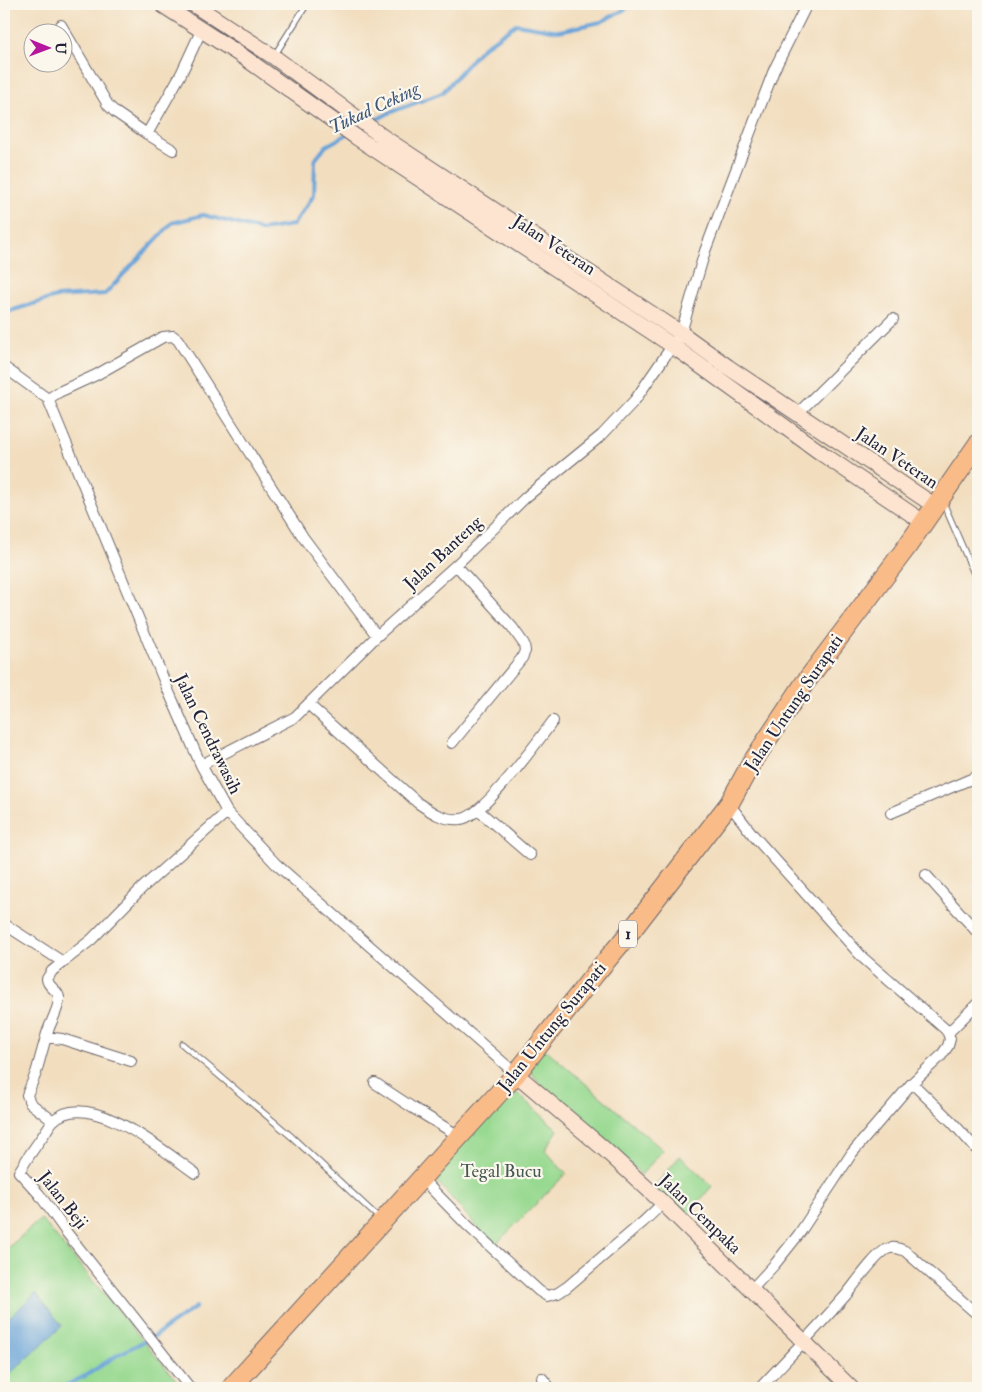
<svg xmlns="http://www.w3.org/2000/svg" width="982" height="1392" viewBox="0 0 982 1392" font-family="'IM FELL Double Pica',serif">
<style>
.green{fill:#97d990;stroke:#5c7e66}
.water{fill:#67a3d8;stroke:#44628a}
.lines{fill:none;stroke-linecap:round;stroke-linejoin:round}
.stream{stroke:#67a3d8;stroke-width:4}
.lane-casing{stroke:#6b6469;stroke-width:7}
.street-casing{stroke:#6b6469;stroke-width:12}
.secondary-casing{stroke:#6b6469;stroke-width:17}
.highway-casing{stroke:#6b6469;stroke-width:21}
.lane{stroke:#fff;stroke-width:5}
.street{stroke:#fff;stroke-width:10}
.secondary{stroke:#fde4d0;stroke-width:15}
.highway{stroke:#f9bc89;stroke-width:19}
.labels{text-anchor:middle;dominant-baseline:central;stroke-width:4.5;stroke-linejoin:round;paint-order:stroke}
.shield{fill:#fbf7ec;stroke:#636270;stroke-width:1}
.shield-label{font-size:16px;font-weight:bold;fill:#22223b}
.street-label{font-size:18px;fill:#22223b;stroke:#fbf7ec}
.park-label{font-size:18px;fill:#455954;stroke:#fbf7ec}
.water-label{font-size:19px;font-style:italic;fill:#3e567a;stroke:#fbf7ec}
</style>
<rect width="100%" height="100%" fill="#fbf7ec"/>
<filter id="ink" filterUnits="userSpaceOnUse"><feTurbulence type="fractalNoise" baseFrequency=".02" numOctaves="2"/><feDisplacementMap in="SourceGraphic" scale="10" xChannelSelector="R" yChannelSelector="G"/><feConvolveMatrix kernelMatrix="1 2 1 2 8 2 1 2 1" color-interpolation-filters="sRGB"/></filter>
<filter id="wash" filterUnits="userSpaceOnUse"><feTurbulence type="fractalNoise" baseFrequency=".0096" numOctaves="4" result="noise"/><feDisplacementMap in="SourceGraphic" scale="20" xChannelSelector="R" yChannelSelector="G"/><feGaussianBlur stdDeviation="1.12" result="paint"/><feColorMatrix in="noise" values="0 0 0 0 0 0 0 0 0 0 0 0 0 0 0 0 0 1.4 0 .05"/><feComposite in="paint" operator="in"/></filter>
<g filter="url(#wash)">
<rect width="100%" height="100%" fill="#f2debf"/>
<path class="green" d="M544 1048 663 1150 641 1175 604 1138 546 1091 527 1067Z
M510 1087 558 1130 545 1150 566 1174 494 1246 433 1177Z
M680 1156 712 1186 687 1216 654 1187Z
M41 1219 183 1388H4V1251Z"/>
<path class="water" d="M36 1293 62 1326 4 1379V1322Z"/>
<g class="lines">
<path class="stream" d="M370 123 389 113 442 93 481 49 516 24 559 31 601 22 635 4
M4 316 10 311 56 297 105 294 172 223 203 215 261 230 293 225 314 195 315 160 326 146 346 135
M60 1388 85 1376 119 1354 153 1337 196 1307"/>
</g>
</g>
<g filter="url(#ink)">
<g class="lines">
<defs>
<path id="lane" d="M274 56 307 4
M943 502 978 583
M182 1044 292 1137 380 1219"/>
<path id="street" d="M61 25 108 105 115 112 147 134 181 74 201 31
M147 134 173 150
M4 367 48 399
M797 414 893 319
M377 636 303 537 178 340 173 336 163 337 96 375 59 392 48 399 168 690 201 765 227 812 276 864 516 1074
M308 704 418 803C431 812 444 821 461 819 483 817 538 741 553 721
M452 743 522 658 525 651 524 644 512 627 456 565
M201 765 295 717 377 636 456 565 526 497 602 435 635 400 681 333 705 251 774 70 807 4
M729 804 753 835 863 958 945 1029 948 1033 950 1039 948 1046 941 1056 912 1083 852 1153 799 1234 775 1264 751 1290
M478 810 530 855
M891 813 978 776
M926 875 978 933
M4 924 63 962 91 940 142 888 227 812
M948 1033 978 1003
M46 1037C48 1026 60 1008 59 998 59 990 48 988 47 979L52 971 63 962
M375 1083 413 1108 459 1136
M912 1083 953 1123 978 1151
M53 1121 30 1103 27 1095 36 1073 46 1037 62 1039 131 1061
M421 1178 467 1225 539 1291 547 1296 558 1293 567 1287 643 1222 663 1203
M542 1378 550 1388
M190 1388 67 1233 39 1194 19 1172C26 1160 34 1148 42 1137 46 1132 49 1125 53 1121 88 1087 165 1152 195 1173
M760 1388C789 1357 818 1327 846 1295 856 1283 874 1256 887 1249 893 1246 899 1248 905 1251L978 1315"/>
<path id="secondary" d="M161 4 245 58 356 137 673 346 824 455 923 522
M193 4 274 57 383 137 681 333 728 367 935 506
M516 1074 603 1148 663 1203 851 1388"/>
<path id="highway" d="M231 1388 516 1074 595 974 631 931 729 804 751 764 804 684 906 548 978 444"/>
</defs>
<use href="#lane" class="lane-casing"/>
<use href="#street" class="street-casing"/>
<use href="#secondary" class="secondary-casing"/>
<use href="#highway" class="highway-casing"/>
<use href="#lane" class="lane"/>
<use href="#street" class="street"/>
<use href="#secondary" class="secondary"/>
<use href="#highway" class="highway"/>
</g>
</g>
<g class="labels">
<rect class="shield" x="619" y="920.5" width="18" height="27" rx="4"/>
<g class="shield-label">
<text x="628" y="934">1</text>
</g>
<g class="street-label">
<text transform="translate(554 245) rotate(33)">Jalan Veteran</text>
<text transform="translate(897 458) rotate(34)">Jalan Veteran</text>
<text transform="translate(443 553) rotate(-43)">Jalan Banteng</text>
<text transform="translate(794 703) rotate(-56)">Jalan Untung Surapati</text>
<text transform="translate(208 734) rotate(64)">Jalan Cendrawasih</text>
<text transform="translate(552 1027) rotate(-51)">Jalan Untung Surapati</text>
<text transform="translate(63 1200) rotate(52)">Jalan Beji</text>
<text transform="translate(700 1214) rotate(44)">Jalan Cempaka</text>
</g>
<g class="park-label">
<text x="501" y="1171">Tegal Bucu</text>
</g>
<g class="water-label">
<text transform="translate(374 108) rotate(-25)">Tukad Ceking</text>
</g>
</g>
<rect width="982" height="1392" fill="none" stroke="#fbf7ec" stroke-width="20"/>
<g transform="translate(48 48) rotate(91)"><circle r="24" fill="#fbf7ec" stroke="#a4a2a5"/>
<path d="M0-4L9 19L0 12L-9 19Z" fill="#b5179e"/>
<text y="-8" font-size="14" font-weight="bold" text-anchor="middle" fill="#22223b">U</text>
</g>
</svg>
